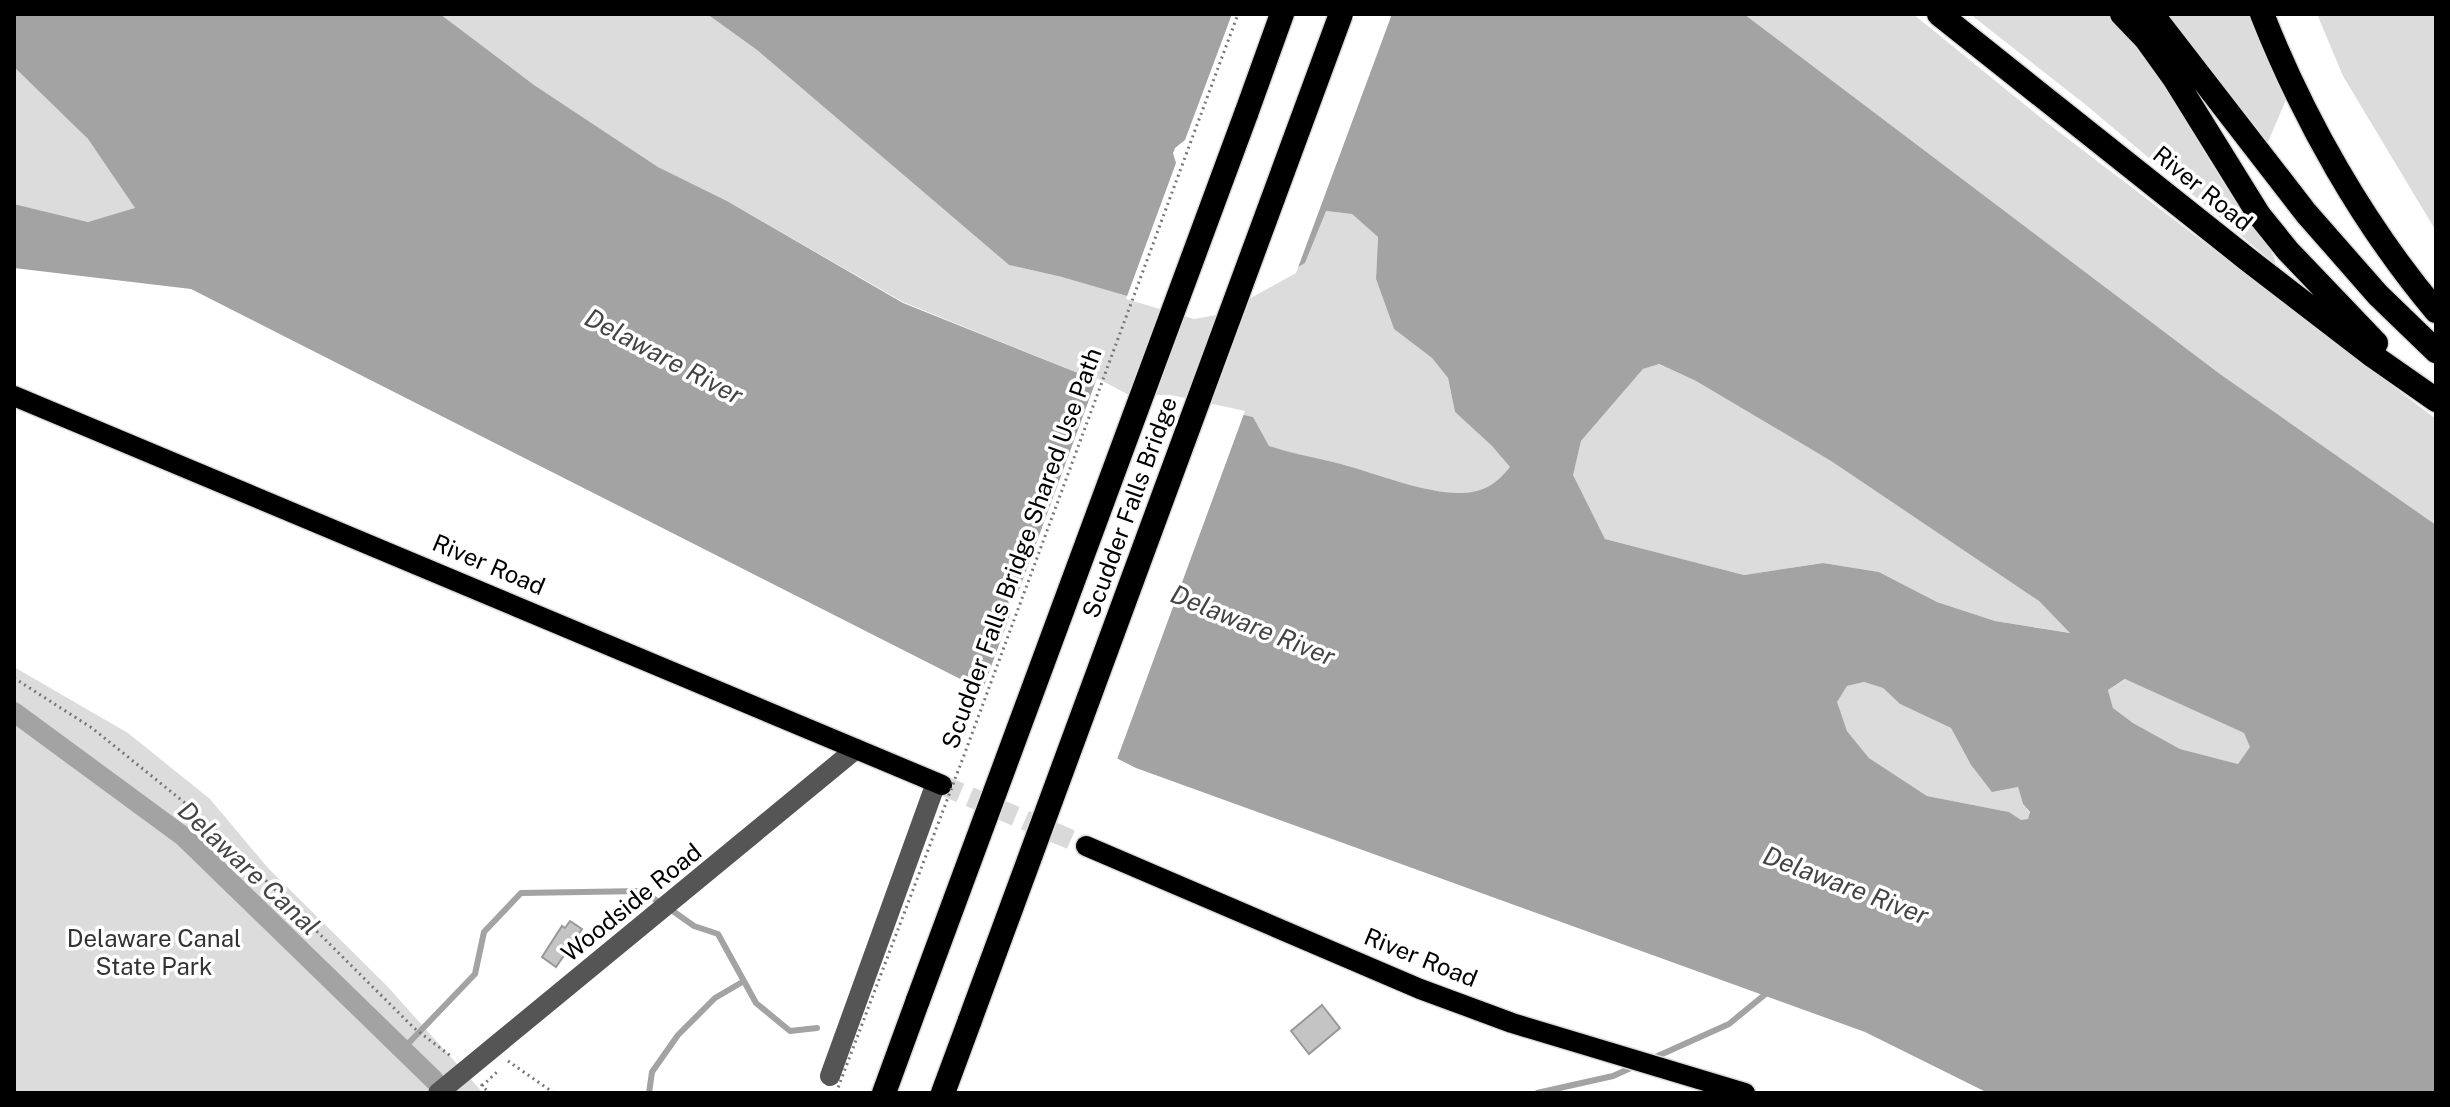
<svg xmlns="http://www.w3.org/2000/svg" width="2450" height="1107" viewBox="0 0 2450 1107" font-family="'Public Sans',sans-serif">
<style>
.green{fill:#dcdcdc}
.water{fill:#a3a3a3;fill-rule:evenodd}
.pier{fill:#fff}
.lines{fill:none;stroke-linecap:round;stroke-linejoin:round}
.stream{stroke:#a3a3a3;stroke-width:6}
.canal{stroke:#a3a3a3;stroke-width:20}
.building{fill:#c4c4c4;stroke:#999;stroke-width:2}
.major-tunnel{stroke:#d9d9d9;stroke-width:20;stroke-dasharray:20 10;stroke-linecap:butt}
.major-casing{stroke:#dbdbdb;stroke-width:23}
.highway-casing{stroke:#dbdbdb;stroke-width:27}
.path{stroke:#777;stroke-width:3;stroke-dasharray:2 4;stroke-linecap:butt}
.minor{stroke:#555;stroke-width:20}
.major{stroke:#000;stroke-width:20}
.highway{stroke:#000;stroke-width:24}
.highway-bridge-casing{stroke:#dbdbdb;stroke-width:27;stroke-linecap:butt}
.path-bridge{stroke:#777;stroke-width:3;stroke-dasharray:2 4;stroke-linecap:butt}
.highway-bridge{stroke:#000;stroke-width:24}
.labels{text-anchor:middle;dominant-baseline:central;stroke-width:7;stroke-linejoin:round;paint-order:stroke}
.street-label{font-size:24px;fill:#000;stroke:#fff}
.park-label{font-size:24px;fill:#333;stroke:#fff}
.water-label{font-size:26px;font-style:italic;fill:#444;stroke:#fff}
</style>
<rect width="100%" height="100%" fill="#fff"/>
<path class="green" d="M440 14H707L757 50 1009 265 1062 277 1305 263 1325 211 1352 214 1378 237 1376 279 1394 329 1432 358 1448 378 1455 412 1492 446 1511 468C1497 483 1485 493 1463 493 1426 494 1378 474 1341 464 1317 458 1292 454 1268 446L1253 417 1128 399 1083 375 903 302 727 201 658 167 534 85Z
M1744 14H1913L2051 126 2436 419V525L2220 374Z
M1970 14H2108C2150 46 2172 95 2197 140 2208 159 2221 179 2233 198 2247 219 2271 240 2276 265L2086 105Z
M2163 14H2255L2288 95 2268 142Z
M2317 14H2436V231L2343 76Z
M14 67 88 139 136 209 88 222 14 204Z
M1658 364 1696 381 1831 461 2039 601 2071 633 1995 621 1937 602 1879 572 1822 563 1744 575 1605 539 1572 475 1581 441 1643 369Z
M14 667 128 733 210 799 268 868 387 986 483 1093H14Z
M2126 679 2244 733 2251 747 2238 764 2180 749 2133 723 2113 708 2108 690Z
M1864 682 1883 688 1900 704 1951 728 1971 765 1992 791 2018 787 2023 804 2030 813 2028 819 2021 821 2009 812 1927 796 1869 758 1847 731 1836 702 1847 686Z"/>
<path class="water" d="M14 14H440L534 85 658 167 727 201 903 303 1083 375 1128 399H1171L1253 417 1269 446C1293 454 1317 458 1341 464 1378 474 1426 494 1463 493 1485 492 1497 483 1510 467L1492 446 1455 412 1448 378 1432 358 1394 329 1376 279 1378 237 1352 214 1326 211 1305 263 1220 310 1193 315 1062 277 1009 265 757 50 707 14H1744L2220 374 2436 525V1093H1988L1865 1032 1136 768 191 289 14 268V204L88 222 135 208 88 139 14 67ZM1659 364 1696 381 1831 461 2039 601 2070 633 1995 621 1937 602 1879 572 1823 563 1744 575 1605 539 1573 475 1581 441 1643 369ZM2125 679 2244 733 2250 747 2238 764 2180 749 2133 723 2113 708 2108 690ZM1864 682 1883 688 1900 704 1951 728 1971 765 1992 792 2018 787 2023 804 2030 812 2028 819 2021 820 2009 812 1927 796 1869 758 1847 731 1837 702 1847 686Z"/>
<path class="pier" d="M1232 14H1392L1296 273 1222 314 1194 319 1126 299 1176 163 1173 153 1175 148 1185 140Z
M1097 378 1129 395H1171L1245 411 1116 762 981 694 1011 612 1008 600 1019 590Z"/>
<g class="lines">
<path class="stream" d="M670 909 694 926 718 934 756 1003 790 1031 817 1028
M403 1049 475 974 484 932 521 893 643 891 660 903
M1651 1059 1729 1024 1768 992
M649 1093 652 1072 678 1035 715 998 744 981
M1537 1093 1613 1076 1633 1067"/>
<path class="canal" d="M14 712 184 837 434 1080"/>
</g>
<path class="building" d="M570 921 582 929 556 967 542 957 562 926 565 928Z
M1322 1005 1340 1028 1309 1054 1291 1031Z"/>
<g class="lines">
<path class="major-tunnel" d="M942 785 1086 846"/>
<defs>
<path id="major" d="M14 396 942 785
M1086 846 1420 989 1512 1023 1745 1093"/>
<path id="highway" d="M1939 14 2247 259 2373 356 2436 400
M2122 14 2146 39 2174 78 2259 215 2288 251 2376 343
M2152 14 2306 213 2378 295 2436 351
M2262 14C2304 120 2363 224 2436 311
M1246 114 1282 14
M884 1093 918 1000
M943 1093 970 1020"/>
</defs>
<use href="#major" class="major-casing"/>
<use href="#highway" class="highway-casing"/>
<path class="path" d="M14 678 92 728 200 815 414 1028 452 1057
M508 1061 554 1093
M481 1084 489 1093
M482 1086 497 1072"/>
<path class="minor" d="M830 1076 936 783
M438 1093 856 749"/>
<use href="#major" class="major"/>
<use href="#highway" class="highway"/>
<defs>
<path id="highway-bridge" d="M918 1000 1246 114
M970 1020 1341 14"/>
</defs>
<use href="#highway-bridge" class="highway-bridge-casing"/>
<path class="path-bridge" d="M836 1093 966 750 1238 14"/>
<use href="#highway-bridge" class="highway-bridge"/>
</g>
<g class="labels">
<g class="street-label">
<text transform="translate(2203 188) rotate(39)">River Road</text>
<text transform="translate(1129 507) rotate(-70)">Scudder Falls Bridge</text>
<text transform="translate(1021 548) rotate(-70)">Scudder Falls Bridge Shared Use Path</text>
<text transform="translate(489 564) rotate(23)">River Road</text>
<text transform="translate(631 902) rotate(-39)">Woodside Road</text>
<text transform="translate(1421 957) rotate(22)">River Road</text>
</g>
<g class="park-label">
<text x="154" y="938">Delaware Canal<tspan x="154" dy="28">State Park</tspan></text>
</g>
<g class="water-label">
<text transform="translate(664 356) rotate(28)">Delaware River</text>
<text transform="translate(1253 625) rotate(22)">Delaware River</text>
<text transform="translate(249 868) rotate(43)">Delaware Canal</text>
<text transform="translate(1846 885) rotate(21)">Delaware River</text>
</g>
</g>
<rect width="2450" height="1107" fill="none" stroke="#000000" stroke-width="32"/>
</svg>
